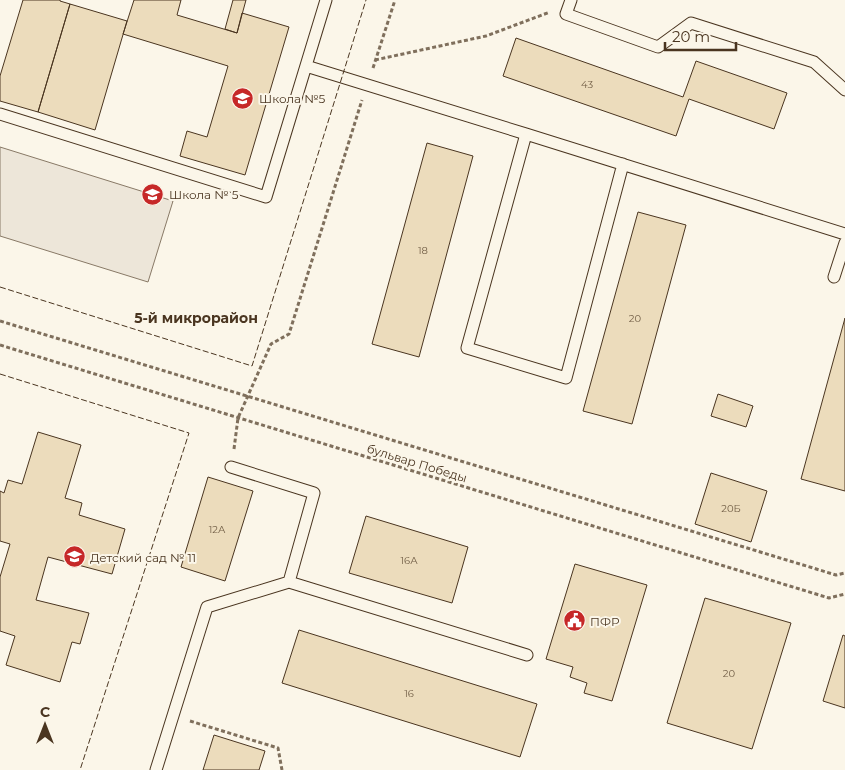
<svg xmlns="http://www.w3.org/2000/svg" width="845" height="770" viewBox="0 0 845 770" font-family="Montserrat,sans-serif">
<style>
.green{fill:#ede6d9;stroke:#887966}
.building{fill:#ecdcbc;stroke:#4a3520}
.lines{fill:none;stroke-linecap:round;stroke-linejoin:round}
.lane-casing{stroke:#4a3520;stroke-width:13}
.path{stroke:#7f6f5c;stroke-width:3;stroke-dasharray:4 2.5;stroke-linecap:butt}
.lane{stroke:#fbf6e9;stroke-width:11}
.fence{stroke:#4a3520;stroke-width:1;stroke-dasharray:6 2.5;stroke-linecap:butt}
.labels{text-anchor:middle;dominant-baseline:central;stroke-width:4;stroke-linejoin:round;paint-order:stroke}
.number-label{font-size:10px;fill:#725f47}
.poi-label{font-size:12px;fill:#4a3520;stroke:#fbf6e9;text-anchor:start}
.street-label{font-size:12px;fill:#4a3520;stroke:#fbf6e9}
.neighbourhood-label{font-size:14px;font-weight:bold;fill:#4a3520;stroke:#fbf6e9}
</style>
<rect width="100%" height="100%" fill="#fbf6e9"/>
<path class="green" d="M0 147 173 201 148 282 0 236Z"/>
<path class="building" d="M23 0H60V1L70 4 38 112 0 101V76Z
M134 0H181L177 15 237 33 242 13 289 27 245 175 180 156 187 131 207 137 228 66 123 34Z
M233 0H246L237 33 225 29Z
M70 4 127 21 95 130 38 112Z
M516 38 683 97 696 61 787 93 774 129 689 99 676 136 503 76Z
M427 143 473 156 419 357 372 344Z
M638 212 686 225 632 424 583 411Z
M845 318V491L801 479Z
M718 394 753 406 746 427 711 416Z
M38 432 81 445 65 498 82 503 79 515 125 529 112 574 48 557 36 600 89 613 80 644 72 642 60 682 6 665 15 636 0 631V577L10 544 0 541V491L4 493 8 480 22 484Z
M711 473 767 491 751 542 695 524Z
M208 477 253 491 225 581 181 567Z
M366 516 468 547 452 603 349 573Z
M575 564 647 585 612 701 584 693 587 683 570 677 573 667 546 659Z
M705 598 791 623 752 749 667 723Z
M299 630 537 704 520 757 282 683Z
M843 635 845 636V708L823 701Z
M214 735 265 751 259 770H203Z"/>
<g class="lines">
<defs>
<path id="lane" d="M571 0 566 14 658 47 691 23 814 62 845 90
M306 66 526 134
M0 114 266 197 326 0
M623 164 566 378 467 348 526 134 845 234
M834 277 845 243
M289 582 527 655
M156 770 207 607 289 582 314 493 231 467"/>
</defs>
<use href="#lane" class="lane-casing"/>
<path class="path" d="M375 60 486 36 550 12
M373 68 395 0
M0 321 836 575 845 573
M0 345 829 598 845 594
M234 449 238 418 271 344 289 334 362 100
M190 721 278 748 282 770"/>
<use href="#lane" class="lane"/>
<path class="fence" d="M0 287 252 366 366 0
M0 374 189 433 80 770"/>
</g>
<defs>
<symbol id="school-disc" viewBox="-11 -11 22 22"><circle r="9.5" fill="#c62828" stroke="#fbf6e9"/><path d="M0-5L7-2L0 1L-7-2ZM-4 1L0 2.5L4 1V4Q0 6-4 4Z" fill="#fff"/></symbol>
<symbol id="civic-disc" viewBox="-11 -11 22 22"><circle r="9.5" fill="#c62828" stroke="#fbf6e9"/><path d="M-.6-6.5H3V-4.5H.6V-3L4-1V1h2V6H-6V1h2V-1L-.6-3ZM-1.2 2.5V6h2.4V2.5Z" fill="#fff"/></symbol>
</defs>
<g fill-rule="evenodd">
<use href="#school-disc" x="230" y="86" width="25" height="25"/>
<use href="#school-disc" x="140" y="182" width="25" height="25"/>
<use href="#school-disc" x="62" y="544" width="25" height="25"/>
<use href="#civic-disc" x="562" y="608" width="25" height="25"/>
</g>
<g class="labels">
<g class="number-label">
<text x="587" y="84">43</text>
<text x="423" y="250">18</text>
<text x="635" y="318">20</text>
<text x="731" y="508">20Б</text>
<text x="217" y="529">12А</text>
<text x="409" y="560">16А</text>
<text x="729" y="673">20</text>
<text x="409" y="693">16</text>
</g>
<g class="poi-label">
<text x="259" y="98">Школа №5</text>
<text x="169" y="194">Школа № 5</text>
<text x="90" y="557">Детский сад № 11</text>
<text x="590" y="621">ПФР</text>
</g>
<g class="street-label">
<text transform="translate(417 463) rotate(17)">бульвар Победы</text>
</g>
<g class="neighbourhood-label">
<text x="196" y="318">5-й микрорайон</text>
</g>
</g>
<g transform="translate(45 725)" stroke="#fbf6e9" stroke-width="4" paint-order="stroke">
<path d="M0-4L9 19L0 12L-9 19Z" fill="#4a3520"/>
<text y="-8" font-size="14" font-weight="bold" text-anchor="middle" fill="#4a3520">С</text>
</g>
<path d="M665 42v8h71v-8" fill="none" stroke="#4a3520" stroke-width="2.5"/>
<text x="672" y="42" font-size="15" fill="#4a3520" stroke="#fbf6e9" stroke-width="4" paint-order="stroke">20 m</text>
</svg>
